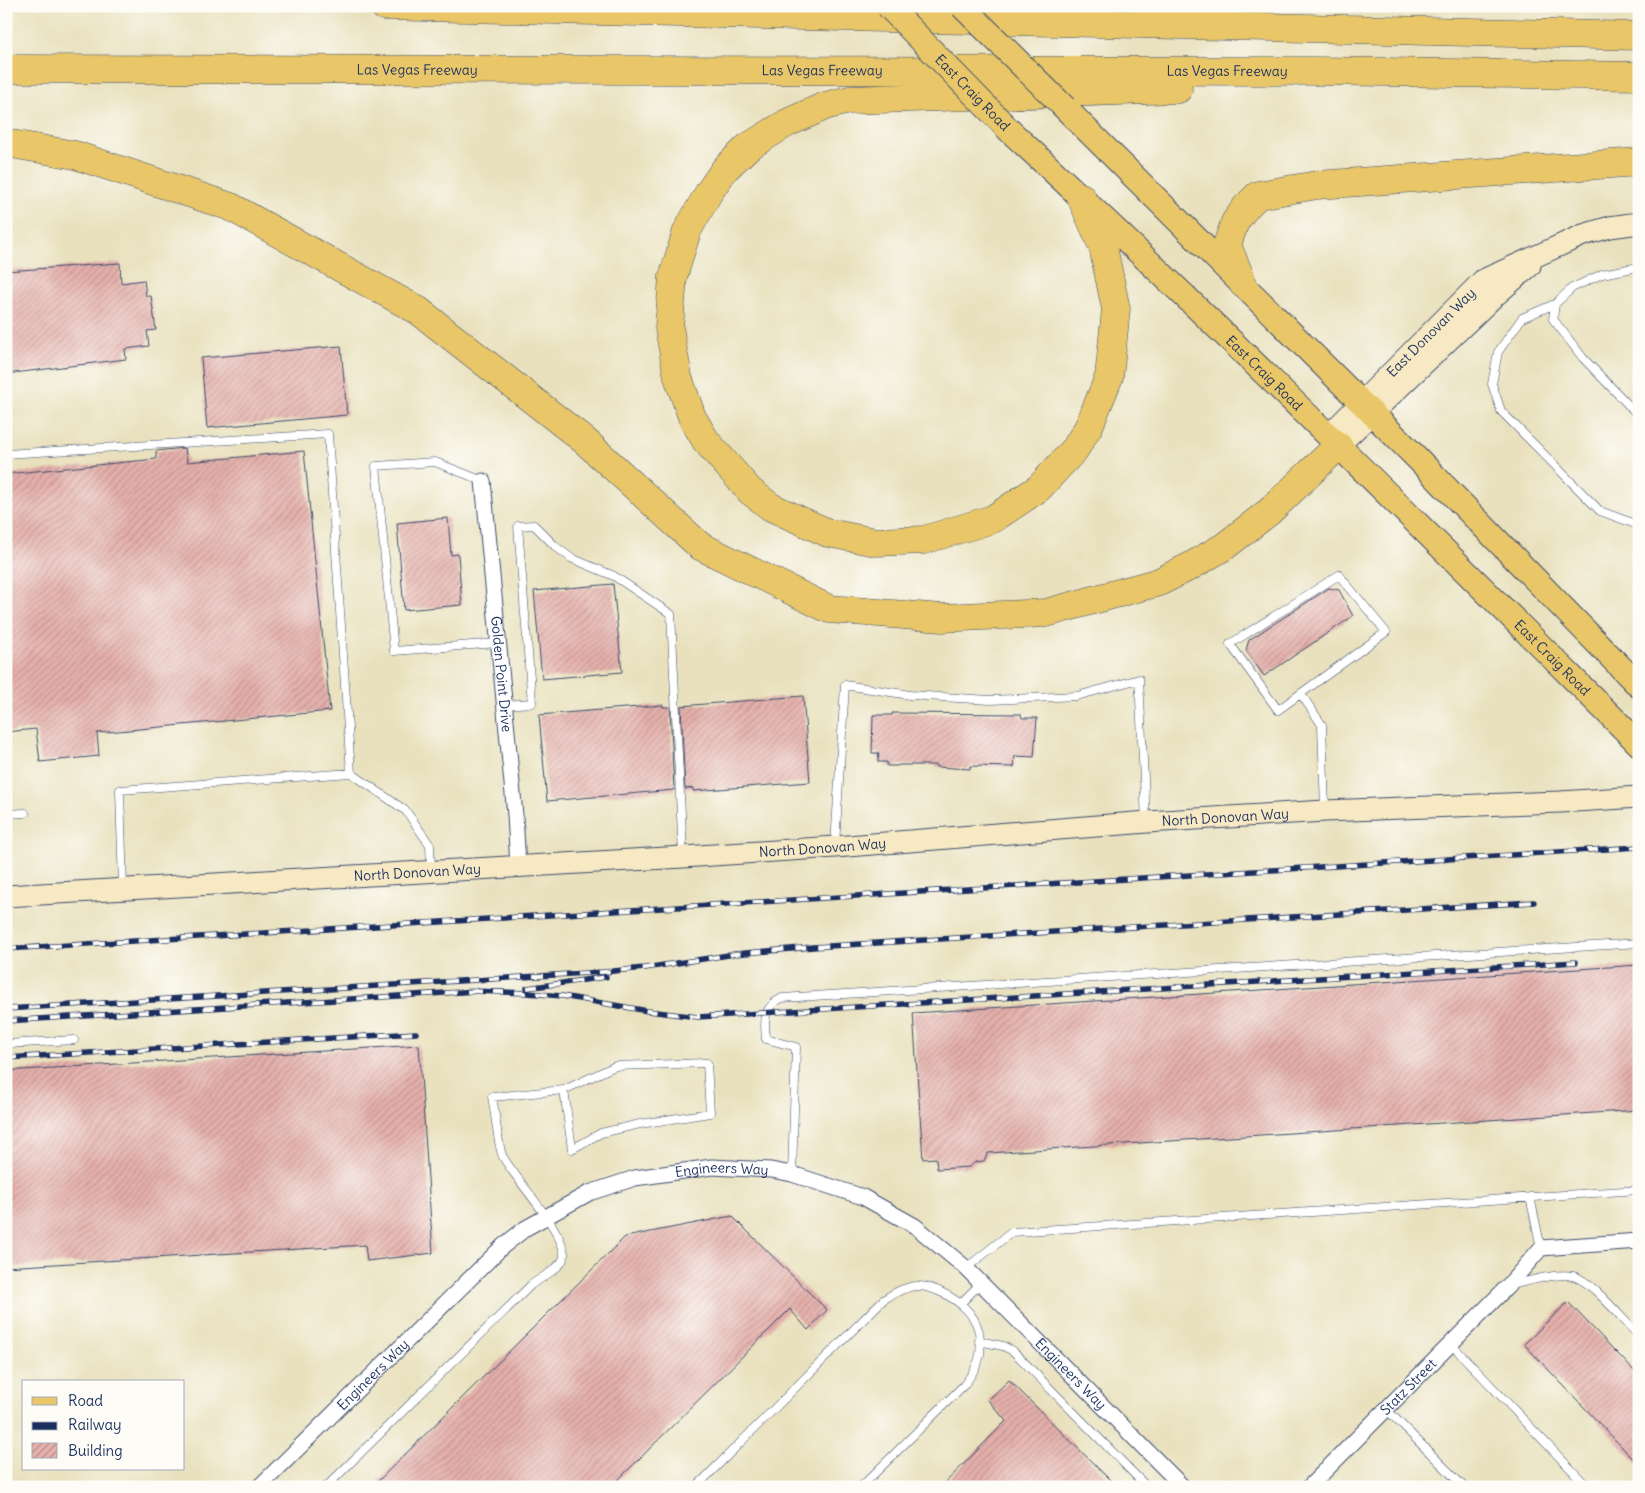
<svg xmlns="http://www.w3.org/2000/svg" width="1645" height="1493" viewBox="0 0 1645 1493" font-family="Delius,sans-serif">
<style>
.building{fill:url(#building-hatch)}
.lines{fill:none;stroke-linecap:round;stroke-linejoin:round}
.lane-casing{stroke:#3a4a6c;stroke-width:9}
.street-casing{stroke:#3a4a6c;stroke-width:17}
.secondary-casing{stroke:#3a4a6c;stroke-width:23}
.primary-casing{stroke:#3a4a6c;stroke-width:26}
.highway-casing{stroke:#3a4a6c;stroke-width:29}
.lane{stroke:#fff;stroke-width:8}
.street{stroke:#fff;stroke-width:15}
.secondary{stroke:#f6e9c3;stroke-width:21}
.primary{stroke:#e9c769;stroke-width:24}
.highway{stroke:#e9c769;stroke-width:28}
.rail-casing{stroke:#1b2f5e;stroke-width:5.5}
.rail{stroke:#fdfcf7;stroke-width:4;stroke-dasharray:11;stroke-linecap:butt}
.primary-bridge-casing{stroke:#3a4a6c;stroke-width:26;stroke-linecap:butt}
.primary-bridge{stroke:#e9c769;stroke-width:24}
.labels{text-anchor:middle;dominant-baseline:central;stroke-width:4;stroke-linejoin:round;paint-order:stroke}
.street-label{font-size:14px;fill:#1b2f5e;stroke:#fdfcf7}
</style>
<defs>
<pattern id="building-hatch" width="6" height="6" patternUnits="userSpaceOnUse" patternTransform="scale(1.25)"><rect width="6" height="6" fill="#e6b0ab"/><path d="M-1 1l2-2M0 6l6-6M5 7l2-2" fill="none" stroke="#ba908e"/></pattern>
</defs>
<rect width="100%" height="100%" fill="#fdfcf7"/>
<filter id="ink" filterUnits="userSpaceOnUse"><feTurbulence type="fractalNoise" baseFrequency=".02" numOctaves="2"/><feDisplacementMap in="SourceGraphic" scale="10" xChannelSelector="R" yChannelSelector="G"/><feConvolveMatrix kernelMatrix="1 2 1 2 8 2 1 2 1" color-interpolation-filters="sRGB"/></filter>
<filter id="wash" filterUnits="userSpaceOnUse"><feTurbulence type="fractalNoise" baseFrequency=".0096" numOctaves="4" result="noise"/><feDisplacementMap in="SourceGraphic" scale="20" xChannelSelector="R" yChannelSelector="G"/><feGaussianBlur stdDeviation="1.12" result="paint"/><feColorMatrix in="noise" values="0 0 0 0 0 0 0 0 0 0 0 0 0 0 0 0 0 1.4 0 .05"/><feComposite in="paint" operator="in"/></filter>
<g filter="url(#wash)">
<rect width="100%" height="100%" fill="#e9e1be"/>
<g id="blocks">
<path class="building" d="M120 263 121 283 144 280 146 296H151L156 330 147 331 149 346 125 349 126 359 6 374V271Z
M341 346 347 415 207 428 201 358Z
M185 448 187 462 304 451 330 711 97 733 99 756 40 762 36 729 6 732V474L156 459V451Z
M448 518 451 555 458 554 462 605 404 610 397 523Z
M613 584 622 672 542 679 534 591Z
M1329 588 1339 590 1353 616 1264 676 1246 650 1249 640Z
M803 696 810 782 693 791V788L685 789 681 706Z
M663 705V707H670L674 790 547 801 539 715Z
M892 713 1021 714 1022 718H1037L1034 757 1015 756 1014 767 970 766V769L936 767V765H900L896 766H887V762H878L879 753H872L873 715H892Z
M1639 965V1110L988 1153 984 1161 975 1162 970 1167 937 1169 936 1158 923 1159 913 1013Z
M419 1045 433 1253 367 1261 365 1245 6 1267V1071Z
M732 1216 827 1310 808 1330 790 1309 611 1487H372L625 1237Z
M1568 1302 1639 1376V1465L1524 1344Z
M1009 1380 1117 1487H941L1006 1421 988 1400Z"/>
</g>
</g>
<g filter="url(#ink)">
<use href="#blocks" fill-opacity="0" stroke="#3a4a6c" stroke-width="1"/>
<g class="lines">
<defs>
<path id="lane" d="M1639 267 1602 274 1572 288 1555 304 1553 319 1583 358 1639 416
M1555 304 1522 318 1498 352 1492 384 1501 411 1600 511 1638 525
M6 454 328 434 351 773
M483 481 435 462 376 466 394 651 498 643
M1339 575 1386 632 1278 710 1230 644Z
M1301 694 1322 725 1325 809
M504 705 532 703 518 526 534 525 555 546 571 558 614 576 671 614 683 855
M6 814 25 813
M835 845 845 685 910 695 990 700 1077 696 1139 679 1146 820
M123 888 120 790 351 773 406 811 430 845 431 869
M6 1044 74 1040
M792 1174 796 1047 766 1039C764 1020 763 1007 782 998L1639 943
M1530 1197 1541 1248
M966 1268 1012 1232 1639 1190
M1511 1285C1530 1281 1553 1273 1573 1276 1591 1280 1624 1321 1639 1336
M961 1303 981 1283
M979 1341 1003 1346 1013 1351 1147 1487
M1451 1344 1588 1487
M1386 1409 1464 1487
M326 1487 531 1285C540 1278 564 1267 564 1255 564 1231 516 1180 503 1157 498 1148 495 1109 492 1097L564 1090 615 1066 707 1063 710 1113 640 1124 601 1133 572 1149 564 1090
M696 1487 883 1300C894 1293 906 1286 918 1286 929 1286 939 1291 947 1295 972 1309 983 1326 980 1355 978 1366 971 1376 964 1385L861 1487"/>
<g id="street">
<path id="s1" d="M483 481 515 815 518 866"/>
<path id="s2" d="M259 1487 503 1246 526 1228 589 1193 635 1178 712 1167 771 1170 792 1174 863 1197 915 1226 966 1268 1183 1487"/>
<path id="s3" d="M1309 1487 1508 1286 1541 1248 1639 1241"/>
</g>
<g id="secondary">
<path id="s4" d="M1328 436 1483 280 1583 235 1610 227 1639 223"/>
<path d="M1338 446 1496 295 1530 266"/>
<path id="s5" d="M6 896 683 857 835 847 1147 822 1325 811 1560 802 1639 797"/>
</g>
<g id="primary">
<path d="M1065 108 1417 458 1639 686"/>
<path id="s6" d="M1010 131C1225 330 1432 538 1639 744"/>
</g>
<g id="highway">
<path d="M384 6 1639 36"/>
<path id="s7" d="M6 69 1317 71 1639 76"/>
<path d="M6 143 75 155 231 207 419 311 585 441 700 546 829 609 942 618 1046 613 1159 582 1191 566 1225 546 1270 511 1338 446"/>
<path d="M1081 197 1103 247 1116 309 1109 377 1089 426 1075 449 1039 488 993 519 924 540 876 542 828 533 771 507 750 491 706 441 692 417 678 377 669 328 673 277 687 231 709 192 725 169 748 147 787 123 825 106 849 100 1178 89"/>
<path d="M1243 284 1227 245 1235 222 1246 207 1258 195 1317 185 1639 162"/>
</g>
</defs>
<use href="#lane" class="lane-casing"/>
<use href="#street" class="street-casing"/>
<use href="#secondary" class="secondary-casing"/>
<use href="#primary" class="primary-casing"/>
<use href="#highway" class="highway-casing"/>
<use href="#lane" class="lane"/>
<use href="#street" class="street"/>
<use href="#secondary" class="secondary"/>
<use href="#primary" class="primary"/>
<use href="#highway" class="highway"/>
<defs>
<path id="rail" d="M6 949 1639 847
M527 988 606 977
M471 991 527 993 562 996 648 1011 698 1017 1576 962
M6 1009 603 972 645 968 735 954 813 947 1534 902
M6 1021 477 991
M6 1058 416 1033"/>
</defs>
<use href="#rail" class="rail-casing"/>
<use href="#rail" class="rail"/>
<defs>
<g id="primary-bridge">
<path id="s8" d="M888 6 1010 131"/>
<path d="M962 6 1065 108"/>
</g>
</defs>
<use href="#primary-bridge" class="primary-bridge-casing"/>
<use href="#primary-bridge" class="primary-bridge"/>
</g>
</g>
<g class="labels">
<g class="street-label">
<text stroke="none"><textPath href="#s7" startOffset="411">Las Vegas Freeway</textPath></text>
<text stroke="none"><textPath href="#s7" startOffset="816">Las Vegas Freeway</textPath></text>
<text stroke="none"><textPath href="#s7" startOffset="1221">Las Vegas Freeway</textPath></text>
<text stroke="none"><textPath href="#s8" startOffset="121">East Craig Road</textPath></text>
<text stroke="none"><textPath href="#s4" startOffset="146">East Donovan Way</textPath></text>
<text stroke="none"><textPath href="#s6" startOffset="351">East Craig Road</textPath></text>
<text stroke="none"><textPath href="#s6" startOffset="756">East Craig Road</textPath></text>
<text stroke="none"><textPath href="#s1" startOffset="194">Golden Point Drive</textPath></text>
<text stroke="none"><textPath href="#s5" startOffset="1222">North Donovan Way</textPath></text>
<text stroke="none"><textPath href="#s5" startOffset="818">North Donovan Way</textPath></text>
<text stroke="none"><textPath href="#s5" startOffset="412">North Donovan Way</textPath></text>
<text stroke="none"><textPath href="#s2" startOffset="580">Engineers Way</textPath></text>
<text stroke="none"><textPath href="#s2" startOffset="1000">Engineers Way</textPath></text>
<text stroke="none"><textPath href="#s2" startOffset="160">Engineers Way</textPath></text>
<text stroke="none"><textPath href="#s3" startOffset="141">Statz Street</textPath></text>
</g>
</g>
<rect width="1645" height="1493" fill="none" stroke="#fdfcf7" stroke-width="25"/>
<rect x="22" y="1380" width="162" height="90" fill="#fdfcf7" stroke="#a3aaba"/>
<rect x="32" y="1397" width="25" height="8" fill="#e9c769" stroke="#a3aaba"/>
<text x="68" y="1406" font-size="15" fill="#1b2f5e">Road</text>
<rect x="32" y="1422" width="25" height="8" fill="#1b2f5e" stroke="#a3aaba"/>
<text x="68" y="1430" font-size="15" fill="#1b2f5e">Railway</text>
<rect x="32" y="1443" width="25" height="15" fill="url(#building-hatch)" stroke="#a3aaba"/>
<text x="68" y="1456" font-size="15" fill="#1b2f5e">Building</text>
</svg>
